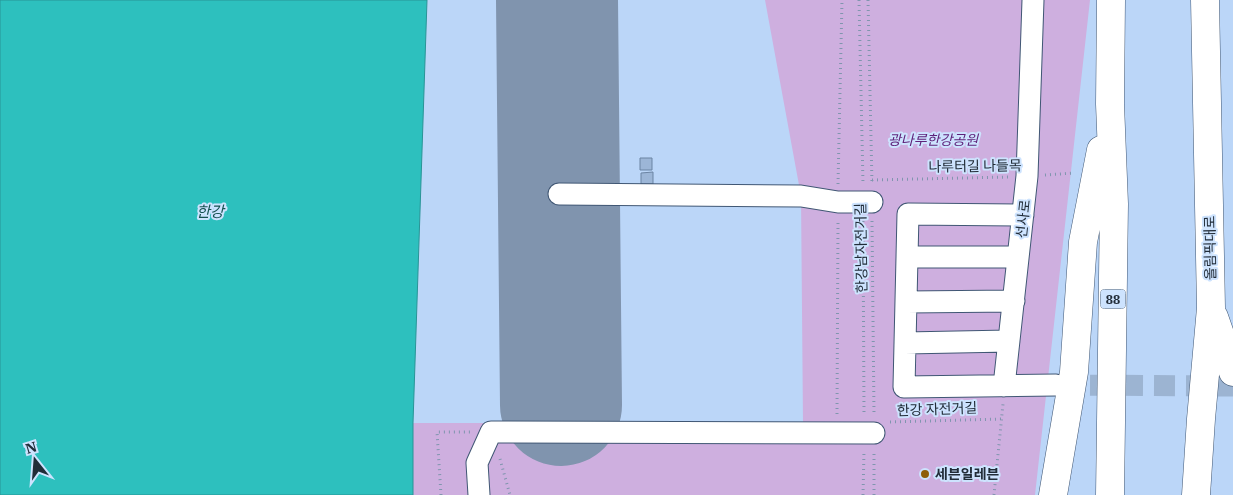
<svg xmlns="http://www.w3.org/2000/svg" width="1233" height="495" viewBox="0 0 1233 495" font-family="'IBM Plex Serif','Noto Sans KR',serif">
<style>
.green{fill:#ceafdf}
.water{fill:#2dc0be;stroke:#299496}
.lines{fill:none;stroke-linecap:round;stroke-linejoin:round}
.runway{stroke:#8094ae;stroke-width:122}
.building{fill:#9cb6d7;stroke:#6b84a3}
.minor-tunnel{stroke:#9cb4d2;stroke-width:21;stroke-dasharray:21 11;stroke-linecap:butt}
.minor-casing{stroke:#405774;stroke-width:23}
.highway-casing{stroke:#405774;stroke-width:29}
.path{stroke:#8095ae;stroke-width:3;stroke-dasharray:1 4;stroke-linecap:butt}
.minor{stroke:#fff;stroke-width:21}
.highway{stroke:#fff;stroke-width:28}
.poi-dot{fill:#8e5e08;stroke:#cde3fe;stroke-width:2}
.labels{text-anchor:middle;dominant-baseline:central;stroke-width:4;stroke-linejoin:round;paint-order:stroke}
.shield{fill:#cde3fe;stroke:#556373;stroke-width:1}
.shield-label{font-size:12px;font-weight:bold;fill:#212c38}
.park-label{font-size:14px;font-style:italic;fill:#5f227a;stroke:#cde3fe}
.street-label{font-size:14px;fill:#212c38;stroke:#cde3fe}
.poi-label{font-size:14px;font-weight:bold;fill:#212c38;stroke:#cde3fe;text-anchor:start}
.water-label{font-size:15px;font-style:italic;fill:#165150;stroke:#cde3fe}
</style>
<rect width="100%" height="100%" fill="#bbd6f8"/>
<path class="green" d="M765 0H1090L1035 495H413V423H803L801 196Z"/>
<path class="water" d="M0 0H427L413 423V495H0Z"/>
<g class="lines">
<path class="runway" d="M557 0 561 405"/>
</g>
<path class="building" d="M640 158H652V170H640Z
M653 172V184H641V173Z"/>
<g class="lines">
<path class="minor-tunnel" d="M1058 385 1233 386"/>
<defs>
<path id="minor" d="M559 194 801 196 838 202H872
M1023 215 908 214 904 387 1056 385
M907 257H1018
M906 302 1014 301
M905 343 1009 341
M1004 386 1027 176 1033 0
M479 495 477 463 491 432 874 433"/>
<path id="highway" d="M1214 317 1233 372
M1053 495 1074 372 1083 242 1101 150
M1110 495 1114 204 1110 104 1111 0
M1196 495 1201 419 1211 308 1205 0"/>
</defs>
<use href="#minor" class="minor-casing"/>
<use href="#highway" class="highway-casing"/>
<path class="path" d="M859 0 863 184
M868 0 872 184
M1045 175 1074 173
M872 180 1009 177
M838 184 842 0
M863 221 864 414
M872 221 874 414
M837 414 838 221
M890 422 1001 419
M500 459 510 495
M441 495 437 432H471
M863 495 864 451
M874 495V451
M994 495 1003 404"/>
<use href="#minor" class="minor"/>
<use href="#highway" class="highway"/>
</g>
<circle class="poi-dot" cx="925" cy="474" r="5"/>
<g class="labels">
<rect class="shield" x="1100.5" y="289.5" width="25" height="19" rx="4"/>
<g class="shield-label">
<text x="1113" y="299">88</text>
</g>
<g class="park-label">
<text x="933" y="140">광나루한강공원</text>
</g>
<g class="street-label">
<text transform="translate(975 166) rotate(-1)">나루터길 나들목</text>
<text transform="translate(1023 219) rotate(-84)">선사로</text>
<text transform="translate(861 248) rotate(-91)">한강남자전거길</text>
<text transform="translate(1210 248) rotate(-91)">올림픽대로</text>
<text transform="translate(937 409) rotate(-2)">한강 자전거길</text>
</g>
<g class="poi-label">
<text x="935" y="474">세븐일레븐</text>
</g>
<g class="water-label">
<text x="210" y="211">한강</text>
</g>
</g>
<g transform="translate(35 460) rotate(343)" stroke="#cde3fe" stroke-width="4" paint-order="stroke">
<path d="M0-4L9 19L0 12L-9 19Z" fill="#212c38"/>
<text y="-8" font-size="14" font-weight="bold" text-anchor="middle" fill="#212c38">N</text>
</g>
</svg>
